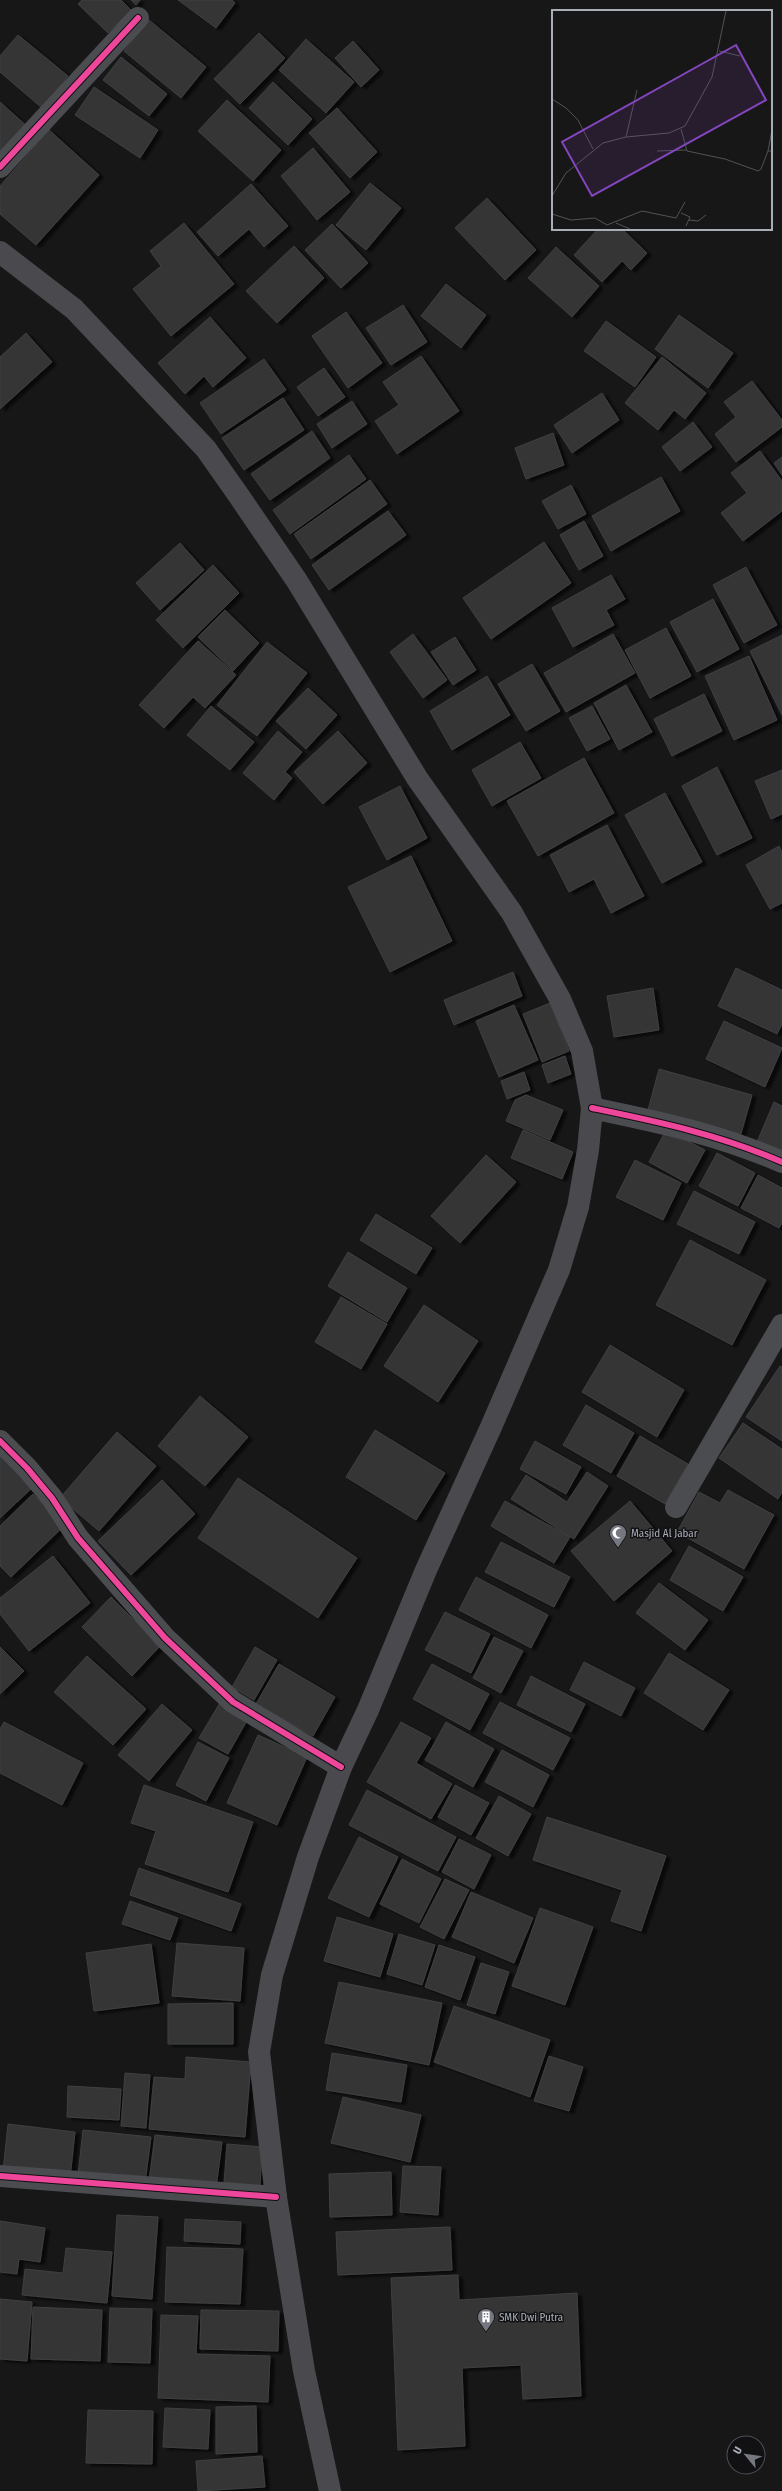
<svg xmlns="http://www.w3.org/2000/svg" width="782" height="2491" viewBox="0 0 782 2491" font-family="'Fira Sans Condensed',sans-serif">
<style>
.building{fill:#353536;stroke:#3f4043;filter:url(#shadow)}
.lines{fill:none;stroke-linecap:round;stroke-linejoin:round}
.service{stroke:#4b4c50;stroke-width:22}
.minor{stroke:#4b4c50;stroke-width:22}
.secondary{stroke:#4a4a4e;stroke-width:22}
.cycleway-casing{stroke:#111113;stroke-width:8}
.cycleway{stroke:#ed469a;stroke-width:6}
.labels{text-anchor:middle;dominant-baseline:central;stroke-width:3;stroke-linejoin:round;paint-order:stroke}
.poi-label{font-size:11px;fill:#a8adb8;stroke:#111113;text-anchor:start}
.inset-road{fill:none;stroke:#515357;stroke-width:1}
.view{fill:#8446be;fill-opacity:0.15;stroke:#8446be;stroke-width:2}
.inset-edge{fill:none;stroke:#a8adb8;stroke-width:2}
</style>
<defs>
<filter id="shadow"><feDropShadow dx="4.5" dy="2.5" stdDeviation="1" flood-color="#0009"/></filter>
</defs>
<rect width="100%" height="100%" fill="#171717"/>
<path class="building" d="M82 0H121L131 10 108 33 78 4Z
M131 0H140L136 5Z
M178 0H232L235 3 216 28Z
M149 20 206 67 181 98 124 51Z
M259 33 285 58 240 104 214 79Z
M18 35 68 76 42 108 0 72V56Z
M306 39 354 82 326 113 279 70Z
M353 41 379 70 361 87 335 58Z
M121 57 167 94 149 116 103 80Z
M273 82 312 119 288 145 249 108Z
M94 87 158 130 140 158 75 115Z
M227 100 281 150 253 181 198 131Z
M0 102 29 128 0 162Z
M337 108 377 152 350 178 309 133Z
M49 130 99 175 36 245 0 214V186Z
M313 148 350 192 317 220 281 176Z
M370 183 401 208 366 250 336 225Z
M251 184 288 226 264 247 249 229 218 256 197 232Z
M487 198 536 250 505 280 455 228Z
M184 223 234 284 171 336 133 289 161 266 150 251Z
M332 224 368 263 341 288 305 250Z
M598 229H622L647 253 631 270 622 261 602 282 574 255Z
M294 246 324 278 277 323 246 291Z
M556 247 599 286 572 317 528 278Z
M446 284 486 315 461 348 421 316Z
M403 305 427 342 391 365 366 328Z
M346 312 382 363 348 388 312 336Z
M679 315 733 353 708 388 655 349Z
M210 317 246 358 213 387 204 376 185 394 158 363Z
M606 321 656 357 635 387 584 351Z
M26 333 52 362 0 409V357Z
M421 356 459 411 397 454 375 421 399 405 383 382Z
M662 357 706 393 685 419 674 410 658 430 625 403Z
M264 359 286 390 221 434 200 403Z
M324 368 345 397 318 416 297 387Z
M752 381 782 420V427L736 462 715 434 736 417 724 402Z
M602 393 619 420 572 453 554 425Z
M283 398 304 430 244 470 222 438Z
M352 401 367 424 332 448 317 424Z
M693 422 712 447 680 471 662 447Z
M312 431 330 458 270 500 251 474Z
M553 433 564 465 526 479 515 448Z
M760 451 782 481V511L743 541 721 513 747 493 731 473Z
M349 455 366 479 290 534 273 510Z
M782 457V475L774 463Z
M661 477 680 511 611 551 592 516Z
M370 480 387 504 311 559 294 534Z
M571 485 586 514 558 529 542 501Z
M388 511 406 535 329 590 312 565Z
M584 521 603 556 579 570 560 535Z
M544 542 571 583 491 639 463 598Z
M180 543 204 570 160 610 136 583Z
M213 565 239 593 183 648 156 620Z
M746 567 777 625 744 643 713 585Z
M611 575 625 599 606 610 614 625 573 647 552 608Z
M713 599 739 649 697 672 670 622Z
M225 610 259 643 233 671 198 637Z
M666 628 691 676 650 698 625 650Z
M413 634 447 680 423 698 390 652Z
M613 634 635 673 566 712 544 673Z
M782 635V715L750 651Z
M455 637 476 670 453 685 431 652Z
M198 641 236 675 205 708 193 697 164 728 139 705Z
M267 642 307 673 257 736 217 705Z
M749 656 777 720 734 740 705 676Z
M532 664 560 711 526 731 498 684Z
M487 676 510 715 452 750 430 711Z
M626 685 652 732 619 750 594 703Z
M308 688 337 715 306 749 276 721Z
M704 694 722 731 672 756 654 719Z
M211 706 254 742 230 770 187 735Z
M592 706 610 739 587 751 569 718Z
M278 731 302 752 285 772 292 778 274 800 243 773Z
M338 731 367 763 323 804 294 772Z
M520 742 541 778 492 806 472 770Z
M584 758 614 813 538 856 507 801Z
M717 767 752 838 717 855 682 786Z
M782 770V814L771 819 755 781Z
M400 786 427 838 387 860 359 807Z
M665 793 702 862 662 883 625 815Z
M607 825 644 896 611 913 594 879 569 892 550 855Z
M779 846 782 852V903L770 909 746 865Z
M411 856 452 941 390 972 348 887Z
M736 968 782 990V1024L777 1034 718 1006Z
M513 972 522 996 454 1025 444 1000Z
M653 988 659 1030 614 1037 607 996Z
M550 1003 569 1051 542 1062 523 1014Z
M514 1005 538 1060 499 1077 476 1021Z
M724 1021 782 1048 765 1087 706 1059Z
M565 1056 571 1074 548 1083 542 1065Z
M659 1069 752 1095 740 1137 648 1110Z
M524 1072 530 1090 507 1099 501 1081Z
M526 1095 563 1110 550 1140 506 1121 515 1100Z
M774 1102 782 1106V1152L757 1142Z
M523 1130 573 1152 562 1179 511 1158Z
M666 1130 705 1150 687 1183 649 1162Z
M717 1153 755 1173 738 1206 699 1186Z
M486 1155 516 1182 460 1243 431 1216Z
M635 1160 681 1183 663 1220 616 1197Z
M758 1175 782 1188V1223L779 1228 741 1208Z
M694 1191 755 1222 739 1254 677 1224Z
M376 1214 432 1248 416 1274 360 1240Z
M690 1240 766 1280 732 1345 656 1305Z
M348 1252 407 1288 387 1322 328 1286Z
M341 1297 387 1324 361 1369 315 1342Z
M424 1305 478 1341 438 1402 384 1366Z
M610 1345 684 1390 657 1437 582 1392Z
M780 1366 782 1367V1441L746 1417Z
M200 1396 248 1437 205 1486 158 1446Z
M586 1405 634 1433 611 1473 563 1445Z
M743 1423 782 1449V1492L778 1499 719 1458Z
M375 1430 445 1473 416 1520 346 1477Z
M117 1432 156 1466 99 1531 60 1498Z
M640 1436 688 1464 665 1504 617 1476Z
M535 1441 581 1467 566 1494 520 1469Z
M0 1453 32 1488 0 1518Z
M587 1472 608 1486 574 1539 511 1499 526 1475 567 1502Z
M238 1478 357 1558 318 1618 198 1538Z
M162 1480 195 1514 131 1575 98 1541Z
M728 1490 774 1515 744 1569 677 1532 699 1492 720 1503Z
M33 1494 64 1526 11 1577 0 1566V1526Z
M505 1501 570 1537 554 1563 491 1526Z
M630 1501 672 1551 614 1601 571 1551Z
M501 1542 570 1577 554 1607 485 1572Z
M689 1546 743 1577 723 1611 670 1580Z
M53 1556 90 1603 29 1651 0 1614V1598Z
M476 1577 548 1615 531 1648 459 1610Z
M659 1583 708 1620 685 1650 636 1613Z
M111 1597 160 1646 132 1676 82 1627Z
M445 1612 490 1634 471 1673 425 1650Z
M494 1637 523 1651 501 1693 473 1678Z
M0 1647 24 1671 0 1694Z
M255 1647 277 1660 254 1700 232 1687Z
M669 1653 729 1690 703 1730 644 1693Z
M87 1656 146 1709 113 1745 54 1692Z
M584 1662 635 1688 621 1716 570 1690Z
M279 1664 335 1697 313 1736 256 1704Z
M432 1664 489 1694 470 1730 413 1699Z
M531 1676 585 1704 571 1732 517 1705Z
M221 1701 249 1717 228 1754 199 1738Z
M500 1702 570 1738 553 1770 483 1733Z
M162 1704 192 1730 149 1781 118 1755Z
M4 1722 83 1763 62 1805 0 1773V1729Z
M401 1722 431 1738 416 1763 452 1784 431 1819 367 1782Z
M446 1722 494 1749 473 1787 425 1760Z
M258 1735 307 1757 277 1825 227 1803Z
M198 1742 229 1758 206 1801 176 1785Z
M502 1750 549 1775 533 1807 485 1782Z
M144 1785 253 1822 228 1892 145 1864 156 1831 131 1823Z
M455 1785 489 1803 471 1835 438 1817Z
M367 1790 456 1837 438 1871 349 1825Z
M499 1796 531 1814 508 1856 476 1838Z
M547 1817 666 1856 641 1931 611 1921 622 1890 533 1860Z
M359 1837 398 1857 369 1917 328 1898Z
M459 1839 491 1855 474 1889 442 1872Z
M402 1859 441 1879 419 1923 380 1904Z
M139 1868 241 1904 231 1931 130 1895Z
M445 1879 469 1890 444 1939 420 1927Z
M471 1892 533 1918 514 1963 452 1937Z
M130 1901 178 1918 170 1940 122 1924Z
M540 1908 593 1927 565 2005 512 1986Z
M337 1917 393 1934 380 1977 324 1961Z
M399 1934 435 1945 422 1985 387 1974Z
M177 1943 244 1948 240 2001 172 1996Z
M151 1944 159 2003 94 2011 86 1953Z
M439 1945 475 1957 460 2000 425 1987Z
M481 1963 509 1972 495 2014 467 2005Z
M339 1982 442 2003 429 2065 325 2043Z
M233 2003V2044H168V2004Z
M454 2006 550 2040 530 2097 434 2062Z
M332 2053 407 2065 401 2102 326 2090Z
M549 2056 583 2067 569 2111 534 2101Z
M186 2057 251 2062 245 2137 149 2129 154 2077 185 2079Z
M125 2073 150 2075 146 2128 121 2126Z
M68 2086 121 2089 119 2120 67 2117Z
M343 2097 421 2115 410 2162 331 2143Z
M8 2124 75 2132 70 2178 3 2171Z
M83 2130 151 2137 145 2183 78 2175Z
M155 2135 222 2142 216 2188 149 2181Z
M227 2144 262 2147 260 2186 224 2184Z
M403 2166 441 2167 438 2215 400 2212Z
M391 2172 392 2215 330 2217 329 2174Z
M117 2215 158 2217 152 2299 112 2296Z
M185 2219 241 2222 240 2244 184 2241Z
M0 2221 45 2228 40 2262 19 2259 17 2274 0 2272Z
M450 2227 452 2270 338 2275 336 2232Z
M167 2247 243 2249 240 2304 165 2302Z
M66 2248 112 2252 107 2303 22 2295 25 2269 63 2273Z
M458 2275 459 2300 577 2293 581 2396 523 2399 521 2365 462 2368 465 2446 398 2450 391 2278Z
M0 2299 32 2302 27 2361 0 2359Z
M33 2307 102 2310 100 2361 31 2359Z
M110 2308 152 2309 150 2363 108 2362Z
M201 2310 279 2311 278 2351 200 2349Z
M161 2315 198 2316 196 2354 270 2356 268 2402 158 2398Z
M256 2406 257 2452 216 2454V2407Z
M165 2408 210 2410 208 2449 163 2447Z
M88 2410 153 2411 152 2464 86 2463Z
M262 2456 265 2487 198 2491 196 2461Z"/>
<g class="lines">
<path class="service" d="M676 1507 782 1325"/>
<path class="minor" d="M0 167 138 18
M592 1108C659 1122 718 1134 782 1162
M0 1441 27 1468 52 1498 78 1538 165 1638 233 1702 341 1767
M0 2176 276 2197"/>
<path class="secondary" d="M0 252 74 309 206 449 239 496 297 581 417 778 512 913 560 999 582 1051 592 1108 588 1150 578 1207 559 1270 491 1427 426 1570 368 1710 341 1767 308 1857 272 1975 259 2052 276 2197 304 2371 330 2491"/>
<defs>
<path id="cycleway" d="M0 167 138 18
M592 1108C659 1122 718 1134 782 1162
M0 1441 27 1468 52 1498 78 1538 165 1638 233 1702 341 1767
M0 2176 276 2197"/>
</defs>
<use href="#cycleway" class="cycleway-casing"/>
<use href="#cycleway" class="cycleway"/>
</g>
<defs>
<symbol id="mosque-pin" viewBox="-11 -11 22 30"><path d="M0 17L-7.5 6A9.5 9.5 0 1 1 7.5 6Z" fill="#757880" stroke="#111113"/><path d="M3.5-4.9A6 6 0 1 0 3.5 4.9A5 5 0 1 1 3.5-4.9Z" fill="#fff"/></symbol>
<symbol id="building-pin" viewBox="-11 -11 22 30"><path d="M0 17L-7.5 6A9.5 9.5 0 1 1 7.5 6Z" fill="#757880" stroke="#111113"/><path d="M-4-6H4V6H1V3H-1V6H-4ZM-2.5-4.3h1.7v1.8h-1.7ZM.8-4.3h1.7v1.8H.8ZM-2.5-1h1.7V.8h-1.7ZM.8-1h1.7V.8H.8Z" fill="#fff"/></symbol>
</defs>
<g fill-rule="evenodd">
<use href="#mosque-pin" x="608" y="1523" width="20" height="27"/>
<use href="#building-pin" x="476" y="2307" width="20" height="27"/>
</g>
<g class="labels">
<g class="poi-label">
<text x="631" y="1533">Masjid Al Jabar</text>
<text x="499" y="2317">SMK Dwi Putra</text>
</g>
</g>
<g transform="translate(552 10)">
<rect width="220" height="220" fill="#171717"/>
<path class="inset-road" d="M167 41 188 46M0 89 14 98 26 110 41 139M129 119 135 141 173 149 206 161 209 159 216 141H220M74 127 85 80M105 141 134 140M216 141 220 120M0 186 14 163 51 133 74 127 117 123 133 116 160 67 174 1M129 203 138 207 134 216M0 204 19 210 43 208 55 215 90 201 124 208 133 192M137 210 146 211 154 205M64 213 78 219"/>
<path class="view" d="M184 35 214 90 40 186 10 132Z"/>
<rect width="220" height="220" class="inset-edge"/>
</g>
<g transform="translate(746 2455) rotate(299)"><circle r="19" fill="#111113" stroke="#4d4f55"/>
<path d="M0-3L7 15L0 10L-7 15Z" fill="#757880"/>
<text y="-6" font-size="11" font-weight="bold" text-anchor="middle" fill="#a8adb8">U</text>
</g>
</svg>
